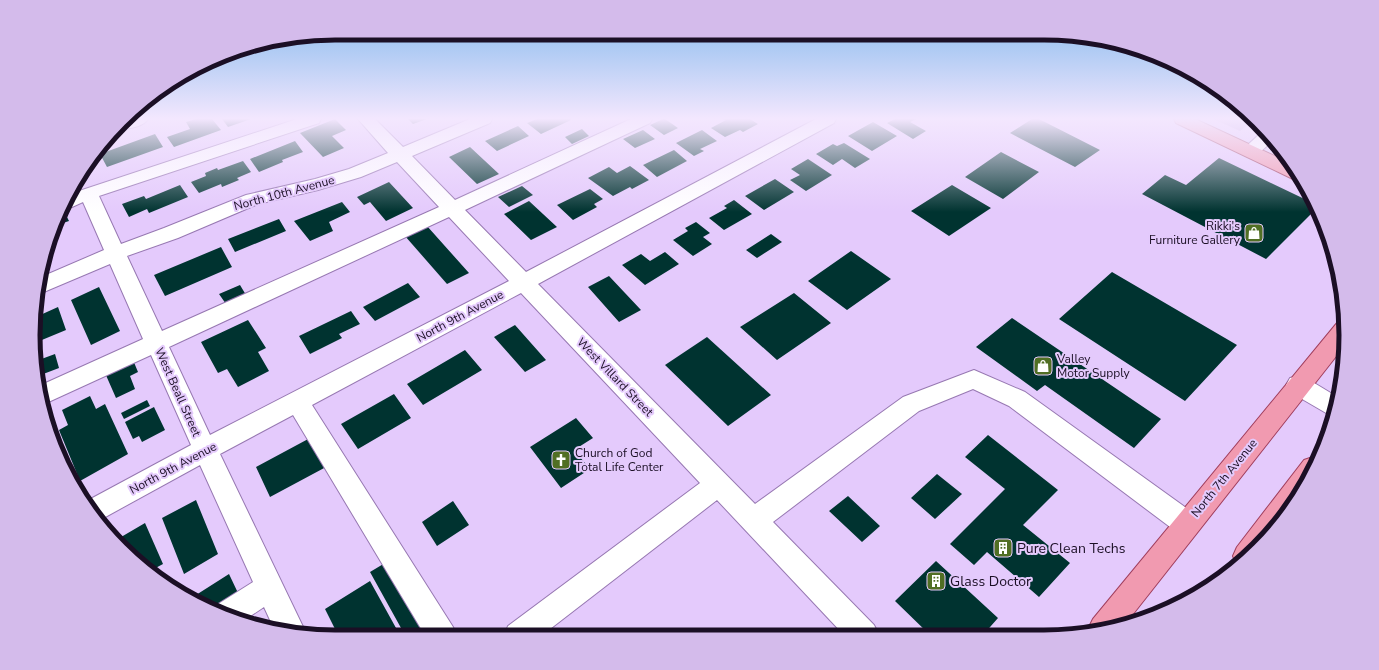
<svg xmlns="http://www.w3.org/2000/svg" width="1379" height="670" viewBox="0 0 1379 670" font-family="'Nunito Sans',sans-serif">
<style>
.green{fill:#c2a4de}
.building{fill:#003330}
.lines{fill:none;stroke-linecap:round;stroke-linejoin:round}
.minor-casing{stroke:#9778b2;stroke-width:2}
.major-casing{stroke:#a03e5d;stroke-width:2}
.minor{fill:#fff;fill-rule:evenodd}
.major{fill:#f19ab0;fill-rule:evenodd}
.labels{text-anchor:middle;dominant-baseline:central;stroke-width:4;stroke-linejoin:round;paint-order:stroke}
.street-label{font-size:12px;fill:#1b0f25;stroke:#e4cafc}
.poi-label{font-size:12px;fill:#1b0f25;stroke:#e4cafc;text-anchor:start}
.near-poi-label{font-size:14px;fill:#1b0f25;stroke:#e4cafc;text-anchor:start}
.rim{fill:none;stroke:#1b0f25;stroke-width:5}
</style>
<rect width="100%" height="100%" fill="#e4cafc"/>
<path class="green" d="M1213 119H1255L1240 131Z"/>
<path class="building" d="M196 119H212L221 130 174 147 167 137 190 129 186 122Z
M222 119H251L228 127Z
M335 119 346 130 332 136 344 148 323 157 300 133Z
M408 119H427L413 124Z
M537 119H570L571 120 541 134 527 123Z
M663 119H665L678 128 664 135 650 125Z
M723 119H750L758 124 743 132 740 130 725 137 711 128 726 120Z
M895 119H916L910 122 926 131 913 139 887 123Z
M1032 119H1039L1100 150 1075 167 1010 133Z
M873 122 897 136 872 151 848 136Z
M518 126 529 136 497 151 485 141Z
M582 129 589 136 572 144 565 137Z
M643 130 655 139 635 148 623 139Z
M702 130 717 141 700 149 704 151 694 156 676 143Z
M155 134 163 147 107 167 100 154Z
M295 141 303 152 282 160 283 162 259 172 250 159Z
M844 143 870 159 855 168 842 159 833 165 816 154 833 144 837 146Z
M470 147 499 174 477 184 449 157Z
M674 150 687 161 657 177 643 165Z
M1001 152 1039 172 1003 199 965 177Z
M1219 158 1315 204 1317 208 1266 259 1142 194 1165 175 1186 185Z
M808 159 832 175 806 191 790 180 800 175 791 169Z
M243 161 251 172 237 178 239 180 222 187 221 184 199 193 191 182 206 176 205 173 217 168 218 170Z
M630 166 649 180 632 189 630 187 613 196 588 178 609 167 617 173Z
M775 179 794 192 764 210 745 196Z
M389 182 413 208 386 221 370 202 364 205 357 197Z
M180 185 188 197 149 213 147 209 129 217 122 204 144 196 146 199Z
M952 185 991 208 949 236 911 211Z
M522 186 533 195 509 207 498 197Z
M590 189 603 199 594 204 597 207 573 220 557 205Z
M734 200 752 214 724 230 709 218 727 208 724 206Z
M529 201 557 227 531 240 504 214Z
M342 202 350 212 329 222 333 231 310 241 294 221Z
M64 211 69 221 54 226 60 212Z
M279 219 286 231 235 252 228 239Z
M696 222 710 233 703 237 712 244 693 256 673 240 688 231 685 228Z
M427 226 469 273 447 284 405 236Z
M771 234 782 242 757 258 746 250Z
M221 247 232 267 165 296 154 275Z
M851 251 891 279 847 310 808 281Z
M665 252 679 264 645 285 622 265 641 254 650 261Z
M1112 272 1237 345 1185 401 1059 319Z
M609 276 641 310 619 322 588 287Z
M408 283 420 297 375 321 363 307Z
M240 285 246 295 226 304 219 294Z
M99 287 120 331 91 345 71 300Z
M794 293 831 323 777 360 740 327Z
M58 307 66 330 37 342 38 316Z
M351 311 360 324 339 334 342 338 310 354 299 336Z
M1012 318 1161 419 1134 448 1045 385 1037 391 976 347Z
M248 320 266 348 258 352 269 371 238 387 227 369 218 373 201 342Z
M515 325 546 360 525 372 494 337Z
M707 337 771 395 728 426 665 365Z
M465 350 482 370 423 405 407 384Z
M55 354 59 368 38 376 36 361Z
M133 360 138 372 130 376 135 389 116 398 105 373Z
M394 394 411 418 358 449 341 424Z
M90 396 96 409 105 404 128 454 80 481 59 430 68 425 62 410Z
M147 400 150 406 124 419 121 413Z
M154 407 165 430 142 442 139 436 133 439 125 422Z
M576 418 593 438 574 450 590 469 561 488 530 447Z
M988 435 1058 490 1023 525 1070 563 1039 597 987 552 974 565 950 544 1005 489 965 457Z
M310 438 326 467 270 497 256 467Z
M937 474 962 494 935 519 911 498Z
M848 496 880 526 862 542 829 511Z
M196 500 218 554 184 574 162 518Z
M453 501 469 525 437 546 422 522Z
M145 523 163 564 150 571 136 562 116 540Z
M390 560 431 630 421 637H406L370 572Z
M936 561 998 618 983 635H930L895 601Z
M229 574 238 593 212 610 199 601 196 595Z
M370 581 401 637H339L325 609Z"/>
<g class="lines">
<defs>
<path id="minor" d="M129 119H148C144 126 128 130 121 128Z
M297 119H321L319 123 99 196 121 244 164 228 246 195 315 179 349 169 388 153 358 119H375L403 147 470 119H492L490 123 412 156 455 200 631 119H652L650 123 465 210 526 272 816 119H836L834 123 538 284 755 504 903 397 974 370 1025 392 1196 515 1200 524 1196 533 1187 536 1178 533 1009 406 973 389 919 411 773 522 874 625 879 635H844L717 500 541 636H504L508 626 700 483 521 293 312 405 453 627 457 637H426L293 415 220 454 306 633 275 631 264 607 243 621 219 614 213 610 215 606 253 582 200 465 98 521 85 502 191 445 151 355 44 404 39 386 143 339 110 264 39 294V278L104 250 83 202 72 207 62 208 70 194ZM397 162 439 207 162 331 127 256 178 238 258 204 318 190 361 177ZM449 217 509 281 210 435 169 347Z
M1263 131H1265L1273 140C1264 148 1257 158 1244 155L1241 151Z
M1298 376 1306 378 1339 398 1333 417 1290 392 1286 385 1290 378Z"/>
<path id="major" d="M1174 119H1195L1294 165 1302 180 1293 179 1176 123Z
M1345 321V345L1126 623 1090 633 1088 629 1093 619 1337 323Z
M1313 457 1318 459 1284 519 1237 565 1233 556 1237 547 1304 460Z"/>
</defs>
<use href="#minor" class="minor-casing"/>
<use href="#major" class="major-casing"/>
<use href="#minor" class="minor"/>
<use href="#major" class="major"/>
</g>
<linearGradient id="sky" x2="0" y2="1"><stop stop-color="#7fb7ec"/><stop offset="0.56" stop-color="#f3e7fe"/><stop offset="1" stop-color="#f3e7fe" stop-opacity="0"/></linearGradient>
<rect width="1379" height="212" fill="url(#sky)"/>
<defs>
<symbol id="shop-square" viewBox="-11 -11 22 22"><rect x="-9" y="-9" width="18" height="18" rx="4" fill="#516f24" stroke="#e4cafc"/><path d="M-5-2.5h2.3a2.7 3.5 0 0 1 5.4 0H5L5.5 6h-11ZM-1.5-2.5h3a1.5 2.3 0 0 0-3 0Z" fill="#fff"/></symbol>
<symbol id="church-square" viewBox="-11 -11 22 22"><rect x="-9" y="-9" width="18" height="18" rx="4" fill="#516f24" stroke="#e4cafc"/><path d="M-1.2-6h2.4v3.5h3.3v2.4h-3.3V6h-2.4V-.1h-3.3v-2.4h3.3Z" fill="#fff"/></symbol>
<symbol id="building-square" viewBox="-11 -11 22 22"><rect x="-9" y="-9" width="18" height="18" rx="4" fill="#516f24" stroke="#e4cafc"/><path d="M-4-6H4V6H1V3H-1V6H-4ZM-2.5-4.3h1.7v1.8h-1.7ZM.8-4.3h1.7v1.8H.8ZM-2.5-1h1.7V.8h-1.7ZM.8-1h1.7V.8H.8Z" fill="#fff"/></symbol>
</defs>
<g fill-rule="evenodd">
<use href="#shop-square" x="1243" y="222" width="22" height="22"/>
<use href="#shop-square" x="1032" y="355" width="22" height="22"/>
<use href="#church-square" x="550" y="449" width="22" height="22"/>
<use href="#building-square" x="992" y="537" width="22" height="22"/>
<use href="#building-square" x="925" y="570" width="22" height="22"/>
</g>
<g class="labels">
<g class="street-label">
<text transform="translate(284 193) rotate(-15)">North 10th Avenue</text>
<text transform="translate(460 316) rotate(-28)">North 9th Avenue</text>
<text transform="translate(615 377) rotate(46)">West Villard Street</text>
<text transform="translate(178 392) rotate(66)">West Beall Street</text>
<text transform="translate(173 468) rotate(-28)">North 9th Avenue</text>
<text transform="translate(1224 478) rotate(-51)">North 7th Avenue</text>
</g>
<g class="poi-label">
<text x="1240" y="226" text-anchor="end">Rikki's<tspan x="1240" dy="14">Furniture Gallery</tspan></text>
<text x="1057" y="359">Valley<tspan x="1057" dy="14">Motor Supply</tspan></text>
<text x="575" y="453">Church of God<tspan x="575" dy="14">Total Life Center</tspan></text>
</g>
<g class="near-poi-label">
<text x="1017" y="548">Pure Clean Techs</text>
<text x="950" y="581">Glass Doctor</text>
</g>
</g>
<path d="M0 0H1379V670H0ZM335 40H1044A295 295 0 0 1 1339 335V335A295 295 0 0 1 1044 630H335A295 295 0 0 1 40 335V335A295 295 0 0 1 335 40Z" fill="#d4bbeb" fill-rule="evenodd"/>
<path class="rim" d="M335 40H1044A295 295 0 0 1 1339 335V335A295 295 0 0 1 1044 630H335A295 295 0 0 1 40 335V335A295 295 0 0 1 335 40Z"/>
</svg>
